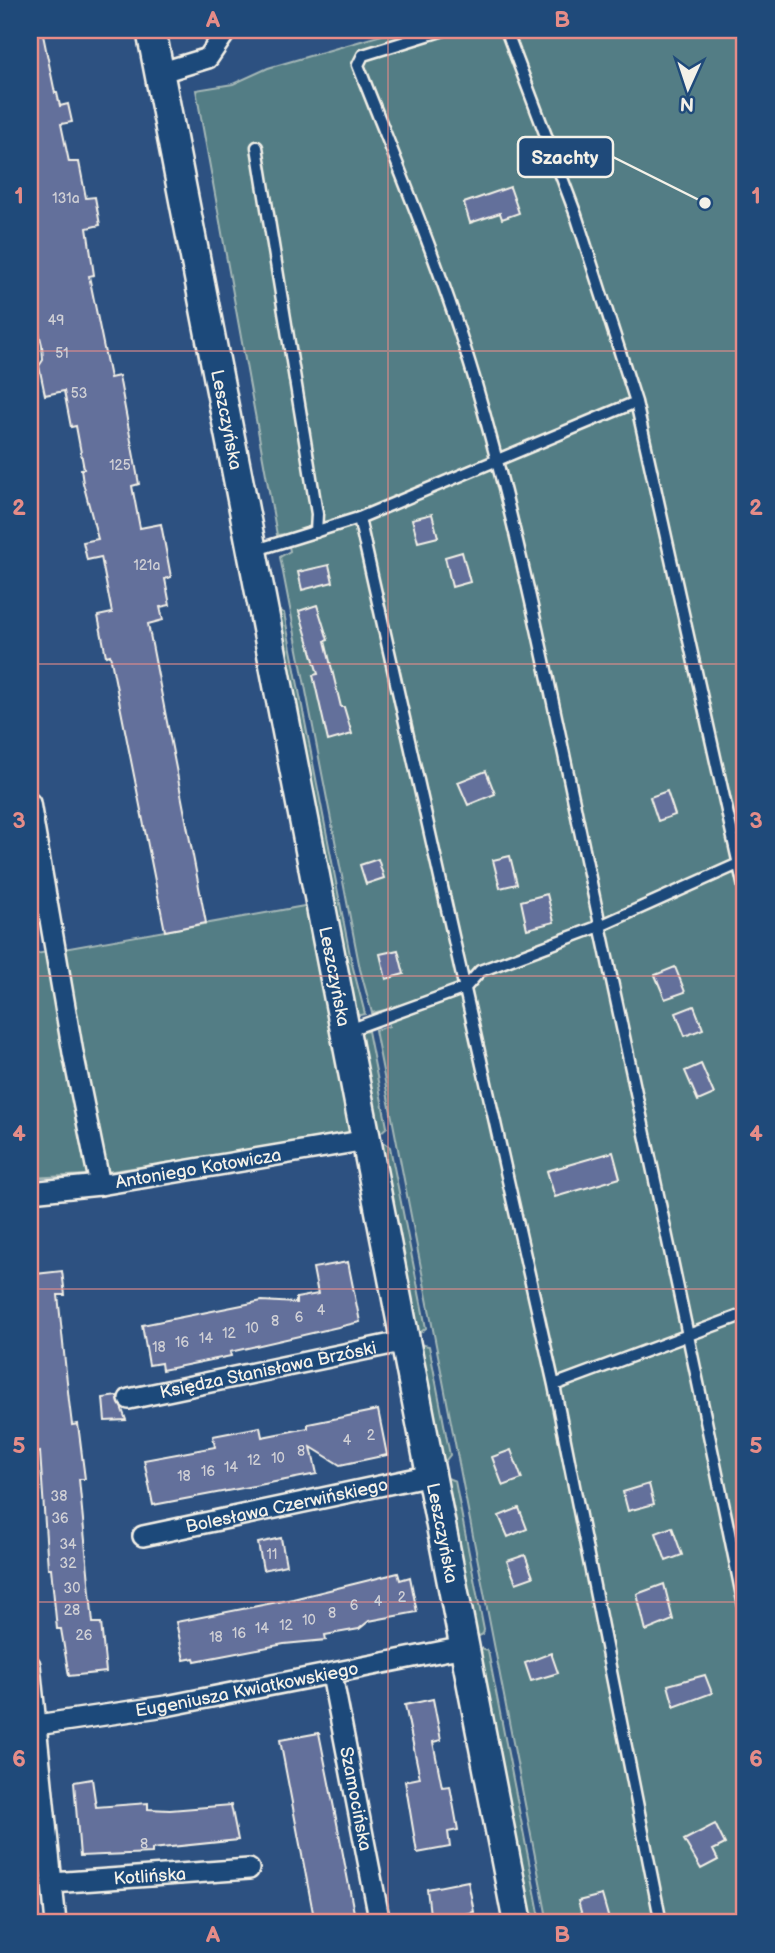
<svg xmlns="http://www.w3.org/2000/svg" width="775" height="1953" viewBox="0 0 775 1953" font-family="'Balsamiq Sans',sans-serif">
<style>
.green{fill:#537d85;stroke:#a4b7b6;stroke-width:2}
.building{fill:#636f9b;stroke:#f4f1e8;stroke-width:2}
.lines{fill:none;stroke-linecap:round;stroke-linejoin:round}
.lane-casing{stroke:#f4f1e8;stroke-width:15}
.street-casing{stroke:#f4f1e8;stroke-width:24}
.secondary-casing{stroke:#f4f1e8;stroke-width:33}
.lane{stroke:#1f4a7a;stroke-width:10}
.street{stroke:#1f4a7a;stroke-width:19}
.secondary{stroke:#1f4a7a;stroke-width:28}
.grid{fill:none;stroke:#e58c88;stroke-width:2;stroke-opacity:0.55}
.labels{text-anchor:middle;dominant-baseline:central;stroke-width:5;stroke-linejoin:round;paint-order:stroke}
.number-label{font-size:14px;fill:#d0d0d5}
.street-label{font-size:18px;fill:#f4f1e8;stroke:#1f4a7a}
.leader{fill:none;stroke:#f4f1e8;stroke-width:2.5}
.callout-dot{fill:#f4f1e8;stroke:#1f4a7a;stroke-width:2.5}
.callout{fill:#1f4a7a;stroke:#f4f1e8;stroke-width:2.5}
.callout-label{font-size:19px;text-anchor:middle;font-weight:bold;fill:#f4f1e8}
.neatline{fill:none;stroke:#e58c88;stroke-width:2.5}
.grid-label{font-size:23px;text-anchor:middle;font-weight:bold;fill:#e58c88}
</style>
<rect width="100%" height="100%" fill="#2d5181"/>
<filter id="ink" filterUnits="userSpaceOnUse"><feTurbulence type="fractalNoise" baseFrequency=".0143" numOctaves="2"/><feDisplacementMap in="SourceGraphic" scale="14" xChannelSelector="R" yChannelSelector="G"/><feConvolveMatrix kernelMatrix="1 2 1 2 8 2 1 2 1" color-interpolation-filters="sRGB"/></filter>
<g filter="url(#ink)">
<path class="green" d="M399 30H745V1923H548L375 1030 389 1026 385 1010 372 1013 360 969 280 557 290 551 286 534 277 535 196 90 233 84 268 68Z
M277 610 284 613 351 960 365 1014 355 1016Z
M310 905 353 1135 86 1175 30 1178V955Z
M368 1031 387 1127 378 1135 358 1033Z
M384 1143 390 1147 426 1328 417 1335 380 1144Z
M419 1344 429 1346 450 1455 442 1465Z
M445 1477 455 1481 484 1630 483 1634 475 1638Z
M477 1648 488 1651 541 1923H531Z"/>
<path class="building" d="M30 30H42L55 93H57L60 106 68 104 72 122 61 124 69 162H79L86 198 95 197 100 225 87 228 94 275 89 276 101 334 110 378 119 376 139 484 132 486 140 528 161 524 171 577 165 579 170 605 160 607 163 620 148 624 206 923 165 931 110 655 106 656 98 616 112 613 101 557 87 560 83 542 98 539 83 483 81 469H84L76 426 71 427 64 391 45 395 39 366 43 360 42 345 30 296Z
M510 187 519 213 502 219 500 213 470 223 464 203Z
M432 514 438 537 418 542 412 519Z
M462 552 470 582 452 587 445 557Z
M329 565 333 582 302 590 298 572Z
M317 605 328 640 325 641 341 707H344L352 734 328 741 313 675 318 674 299 611Z
M486 771 495 794 468 805 458 782Z
M667 791 675 815 658 821 650 797Z
M510 856 517 884 500 888 493 860Z
M378 859 384 878 366 884 360 865Z
M547 894 554 922 527 929 521 901Z
M398 950 404 974 386 979 380 954Z
M675 967 685 992 665 999 655 975Z
M694 1006 703 1029 685 1036 676 1013Z
M701 1064 714 1094 698 1101 685 1071Z
M613 1152 620 1178 555 1197 547 1171Z
M348 1262 360 1322 230 1352 231 1356 162 1370 161 1363 149 1365 142 1325 262 1301 296 1303V1298L318 1294 313 1268Z
M62 1271 65 1295H58L69 1401 72 1425 78 1424 85 1479H79L93 1623H101L106 1672 69 1676 61 1629H57L51 1568H48L40 1452 36 1453 30 1399V1285H37L36 1274Z
M117 1396 126 1420 105 1421 103 1398Z
M378 1410 387 1455 340 1465 311 1447 317 1474 153 1505 144 1460 215 1447 213 1436 260 1427 262 1437 308 1428V1424Z
M511 1450 522 1479 503 1486 492 1457Z
M649 1484 654 1504 628 1511 623 1492Z
M519 1508 527 1529 508 1537 499 1516Z
M672 1527 682 1555 666 1561 656 1533Z
M281 1538 286 1565 263 1570 258 1543Z
M525 1555 533 1577 516 1583 507 1561Z
M398 1573 400 1580 410 1577 417 1612 369 1621 359 1629 325 1635 326 1640 284 1644 195 1661 194 1658 184 1660 176 1622 293 1599Z
M664 1584 673 1620 646 1631 637 1594Z
M551 1653 558 1673 531 1681 525 1663Z
M705 1675 712 1693 674 1707 668 1685Z
M433 1699 441 1740 433 1742 442 1787 450 1786 458 1830 448 1832 450 1847 417 1853 405 1781 420 1778 405 1705Z
M319 1733 338 1828 356 1923H315L280 1740Z
M92 1779 96 1807 148 1803V1809L170 1810 231 1805 238 1840 152 1849V1853L80 1856 74 1782Z
M715 1824 725 1844 713 1850 718 1860 701 1869 684 1840Z
M468 1881 474 1912 460 1915 461 1923H431L427 1889Z
M602 1895 610 1923H584L578 1901Z"/>
<g class="lines">
<defs>
<path id="lane" d="M444 30 363 55 358 65C399 169 443 273 475 381 526 557 560 740 599 920 648 1150 699 1380 745 1611
M506 30 576 215 636 402 745 892
M257 147 317 514 316 532
M359 518 554 1385 661 1923
M256 550 359 518 636 402
M349 1030 465 988 480 971 600 926 745 861
M554 1385 745 1314"/>
<g id="street">
<path d="M159 73 208 58 227 30"/>
<path d="M30 803 73 1053 100 1185"/>
<path id="s1" d="M30 1192 100 1185 367 1140"/>
<path id="s2" d="M129 1399 406 1341"/>
<path id="s3" d="M143 1536 431 1475"/>
<path d="M30 1665 56 1923"/>
<path id="s4" d="M332 1675 380 1923"/>
<path id="s5" d="M30 1726 166 1706 464 1647"/>
<path id="s6" d="M52 1883 249 1869"/>
</g>
<g id="secondary">
<path id="s7" d="M151 30 518 1923"/>
</g>
</defs>
<use href="#lane" class="lane-casing"/>
<use href="#street" class="street-casing"/>
<use href="#secondary" class="secondary-casing"/>
<use href="#lane" class="lane"/>
<use href="#street" class="street"/>
<use href="#secondary" class="secondary"/>
</g>
</g>
<path class="grid" d="M388 30V1923M30 351H745M30 664H745M30 976H745M30 1289H745M30 1602H745"/>
<g class="labels">
<g class="number-label">
<text x="66" y="198">131a</text>
<text x="56" y="320">49</text>
<text x="62" y="353">51</text>
<text x="79" y="393">53</text>
<text x="120" y="465">125</text>
<text x="147" y="565">121a</text>
<text x="321" y="1310">4</text>
<text x="299" y="1317">6</text>
<text x="275" y="1321">8</text>
<text x="252" y="1328">10</text>
<text x="229" y="1333">12</text>
<text x="206" y="1338">14</text>
<text x="182" y="1342">16</text>
<text x="159" y="1347">18</text>
<text x="371" y="1435">2</text>
<text x="347" y="1440">4</text>
<text x="301" y="1451">8</text>
<text x="278" y="1458">10</text>
<text x="254" y="1460">12</text>
<text x="231" y="1467">14</text>
<text x="208" y="1471">16</text>
<text x="184" y="1476">18</text>
<text x="59" y="1496">38</text>
<text x="60" y="1518">36</text>
<text x="68" y="1544">34</text>
<text x="272" y="1554">11</text>
<text x="68" y="1563">32</text>
<text x="72" y="1588">30</text>
<text x="402" y="1597">2</text>
<text x="378" y="1601">4</text>
<text x="354" y="1605">6</text>
<text x="72" y="1610">28</text>
<text x="332" y="1613">8</text>
<text x="309" y="1620">10</text>
<text x="286" y="1625">12</text>
<text x="262" y="1628">14</text>
<text x="239" y="1633">16</text>
<text x="84" y="1635">26</text>
<text x="216" y="1637">18</text>
<text x="144" y="1844">8</text>
</g>
<g class="street-label">
<text stroke="none"><textPath href="#s7" startOffset="397">Leszczyńska</textPath></text>
<text stroke="none"><textPath href="#s7" startOffset="964">Leszczyńska</textPath></text>
<text stroke="none"><textPath href="#s1" startOffset="170">Antoniego Kotowicza</textPath></text>
<text stroke="none"><textPath href="#s2" startOffset="142">Księdza Stanisława Brzóski</textPath></text>
<text stroke="none"><textPath href="#s3" startOffset="147">Bolesława Czerwińskiego</textPath></text>
<text stroke="none"><textPath href="#s7" startOffset="1531">Leszczyńska</textPath></text>
<text stroke="none"><textPath href="#s5" startOffset="220">Eugeniusza Kwiatkowskiego</textPath></text>
<text stroke="none"><textPath href="#s4" startOffset="126">Szamocińska</textPath></text>
<text stroke="none"><textPath href="#s6" startOffset="98">Kotlińska</textPath></text>
</g>
</g>
<path class="leader" d="M705 203L613 157"/>
<circle class="callout-dot" cx="705" cy="203" r="7"/>
<rect class="callout" x="518" y="137" width="95" height="40" rx="7"/>
<g class="callout-label">
<text x="565" y="164">Szachty</text>
</g>
<rect width="775" height="1953" fill="none" stroke="#1f4a7a" stroke-width="77"/>
<g transform="translate(688 88) rotate(183)" stroke="#1f4a7a" stroke-width="5" paint-order="stroke">
<path d="M0-5L12 26L0 18L-12 26Z" fill="#f4f1e8"/>
<text y="-10" font-size="19" font-weight="bold" text-anchor="middle" fill="#f4f1e8">N</text>
</g>
<rect x="38" y="38" width="698" height="1876" class="neatline"/>
<g class="grid-label">
<text x="213" y="27">A</text>
<text x="562" y="27">B</text>
<text x="19" y="203">1</text>
<text x="756" y="203">1</text>
<text x="19" y="515">2</text>
<text x="756" y="515">2</text>
<text x="19" y="828">3</text>
<text x="756" y="828">3</text>
<text x="19" y="1141">4</text>
<text x="756" y="1141">4</text>
<text x="19" y="1453">5</text>
<text x="756" y="1453">5</text>
<text x="19" y="1766">6</text>
<text x="756" y="1766">6</text>
<text x="213" y="1942">A</text>
<text x="562" y="1942">B</text>
</g>
</svg>
